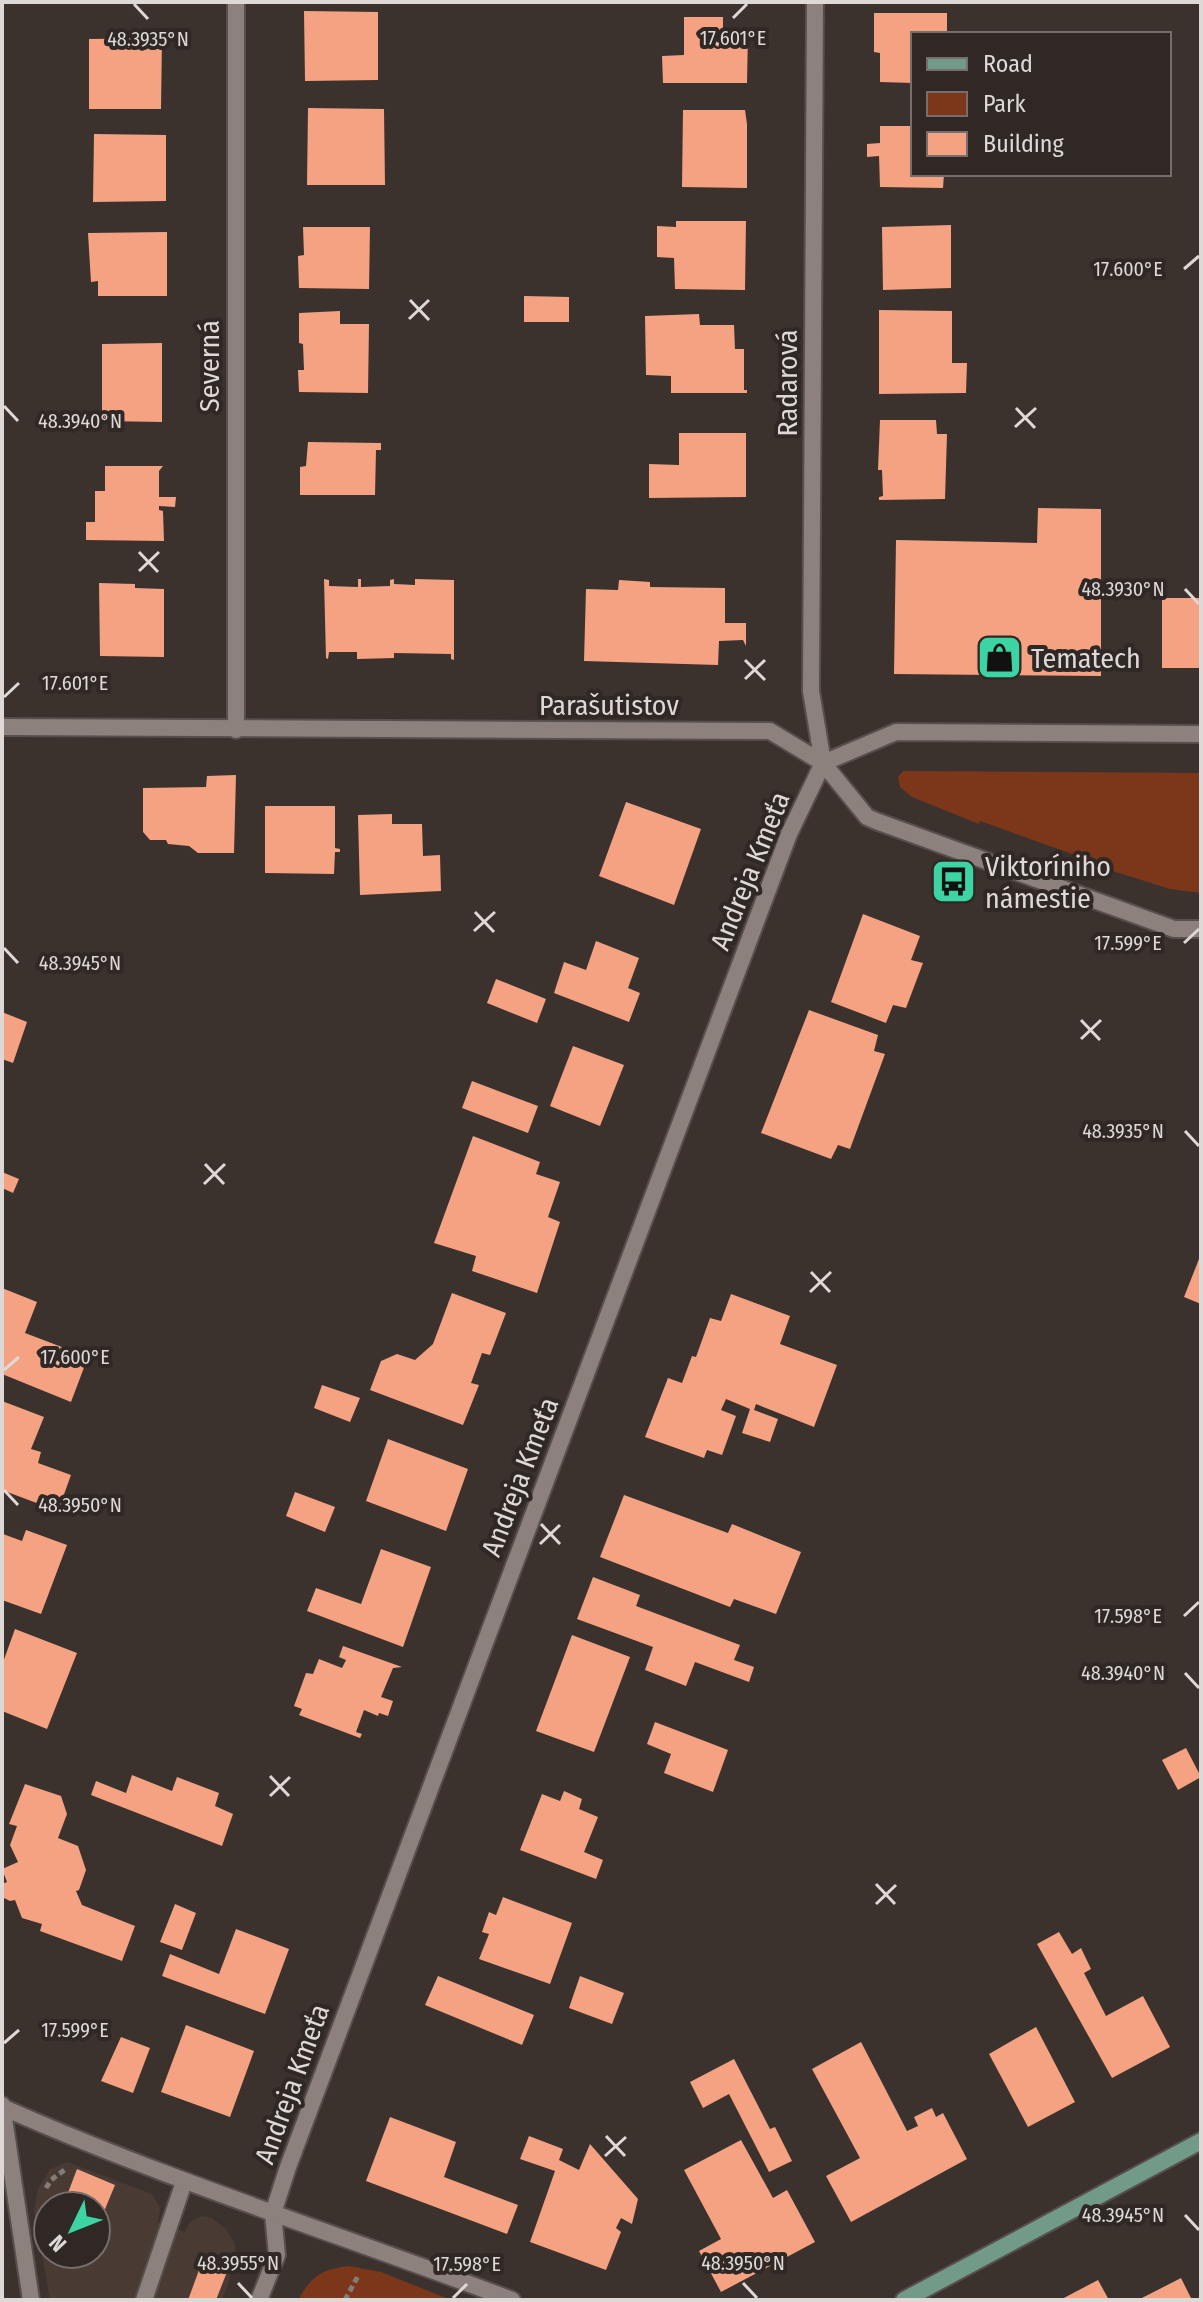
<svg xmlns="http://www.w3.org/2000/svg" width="1203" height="2302" viewBox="0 0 1203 2302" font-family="'Fira Sans Condensed',sans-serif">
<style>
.built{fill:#493a34;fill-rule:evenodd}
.green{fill:#7c371b}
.building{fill:#f5a283}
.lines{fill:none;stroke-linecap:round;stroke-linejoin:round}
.lane-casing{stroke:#574f4c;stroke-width:20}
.street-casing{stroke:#574f4c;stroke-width:20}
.secondary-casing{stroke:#574f4c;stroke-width:20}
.path{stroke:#847c79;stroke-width:5;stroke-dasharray:6 4;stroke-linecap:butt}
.lane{stroke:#8c817d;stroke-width:16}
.street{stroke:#8c817d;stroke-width:16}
.secondary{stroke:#729a88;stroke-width:16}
.ticks{fill:none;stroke:#ded8d6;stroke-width:3}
.labels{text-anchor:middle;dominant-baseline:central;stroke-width:8;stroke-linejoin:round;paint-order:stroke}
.street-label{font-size:28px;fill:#ded8d6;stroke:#302825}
.poi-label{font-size:28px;fill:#ded8d6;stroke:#302825;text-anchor:start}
.ticks-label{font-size:20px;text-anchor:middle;fill:#ded8d6;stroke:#302825;stroke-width:8;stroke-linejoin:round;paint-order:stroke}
</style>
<rect width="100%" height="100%" fill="#3b322e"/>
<path class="built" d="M67 2162 152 2194 160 2208 158 2223 185 2232 190 2222 202 2216 212 2218 226 2229 235 2244 236 2262 222 2300H50L34 2210 38 2189 50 2169ZM48 2206H96V2254H48Z"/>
<path class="green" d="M903 771 1201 773V893L1170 889 1075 859V855L980 821 979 824 912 797 900 787 898 777Z
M349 2266 381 2272 451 2300H298C313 2275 320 2270 349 2266Z"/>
<path class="building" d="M304 11 378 12V80L305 81Z
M874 13H947V34H913V83L880 82V53L874 52Z
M684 17H723V32H748L747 83H663L662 56 684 55Z
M162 38 161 109H89V39Z
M308 108 384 109 385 185H307Z
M683 110H745L747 124V188L682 187Z
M880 126H913V174H944L943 188 880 187 879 156 867 157V144L880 143Z
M94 134 166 135V201L93 202Z
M676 221H746L745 290 675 289 674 258 657 257V226L676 227Z
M951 225V288L883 290 882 227Z
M303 227H370L369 289 299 288 298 256 304 255Z
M167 232V296H98V281L91 282 88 233Z
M524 296 569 297V322H524Z
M879 310 952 311V363H967L966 393 879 394Z
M340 311V324H369L368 393 299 392 298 370H304L303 344 299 343V313Z
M699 314 700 325H734L735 349H744V390H747V393H671V376L646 375 645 316Z
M162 343V422L102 421V344Z
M880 420H936L937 434H947L945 499 879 500V497L883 496 882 470H878Z
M679 433H746V497L649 498V464L679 465Z
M308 442 381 443V450H376L375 495H300V467L306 466Z
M105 466H163L159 471V497H176L175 507 159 506V510L163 511 164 541 86 540V522H95V491H105Z
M1038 508 1101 509V676L894 674 896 540 1037 543Z
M324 579 329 580V586L358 587V579H361V587L390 586V580L394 579V584L415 585V579L454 580V660L451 659V654L394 653V658L357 659V652H329L328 659 326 658Z
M619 580 650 582V587L725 588V623H746V646L743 640 719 641 718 665 584 661 586 589 618 590Z
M99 583 135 584V588L164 589V657L100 656Z
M1162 598H1201V668H1162Z
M236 775 234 853H198L189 846 168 844 166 840H150L143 832V788L206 787 207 776Z
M626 802 701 829 674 905 599 876Z
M265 806H335V848L340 849V852H335L334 874 265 873Z
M392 814V824H422L423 856 440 855 441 891 360 895 358 815Z
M863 914 920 936 911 960 923 963 906 1008 893 1005 886 1023 831 1002Z
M596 941 639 958 628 988 640 993 629 1022 554 993 564 962 586 970Z
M496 979 546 999 537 1023 487 1003Z
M809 1010 878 1035 874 1051 885 1054 850 1149 838 1145 831 1159 761 1133Z
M2 1012 27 1022 13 1063 2 1059Z
M573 1046 624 1065 600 1126 550 1106Z
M472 1081 538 1106 528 1133 462 1108Z
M473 1136 540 1162 536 1174 560 1182 548 1217 560 1222 537 1293 472 1271 476 1256 434 1243Z
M2 1172 19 1179 13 1193 2 1188Z
M1201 1254V1304L1184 1297Z
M2 1288 37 1302 25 1333 88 1357 71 1402 2 1374Z
M452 1293 506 1313 490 1355 482 1353 471 1383 479 1385 463 1425 370 1390 381 1361 397 1354 415 1360 433 1344Z
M731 1294 790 1316 780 1344 837 1365 814 1427 756 1404 754 1410 778 1419 770 1442 742 1433 750 1409 726 1399 721 1410 736 1416 722 1455 707 1450 704 1458 645 1437 668 1378 682 1383 692 1356 696 1357 710 1318 721 1321Z
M322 1385 360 1398 350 1422 314 1408Z
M2 1401 44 1417 31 1449 41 1452 38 1463 71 1475 58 1511 2 1490Z
M388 1439 468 1469 446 1531 366 1501Z
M295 1492 335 1507 325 1532 286 1516Z
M624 1495 728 1533 732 1524 801 1552 776 1614 734 1599 730 1607 600 1557Z
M26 1530 67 1545 41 1614 2 1600V1538L3 1534 22 1541Z
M381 1549 431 1567 403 1647 307 1611 316 1588 361 1604Z
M593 1577 640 1595 636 1606 740 1645 734 1660 754 1667 749 1682 695 1662 686 1686 645 1670 653 1647 577 1619Z
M15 1629 77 1653 47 1729 2 1711V1665Z
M572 1635 630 1657 594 1752 536 1731Z
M343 1646 402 1667 393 1668 381 1697 393 1701 388 1716 379 1713 378 1716 364 1710 356 1732 362 1734 360 1738 299 1715 302 1709 294 1706 306 1673 313 1674 319 1659 342 1668 346 1660 339 1657Z
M655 1722 728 1750 713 1792 664 1773 671 1754 647 1744Z
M1186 1748 1201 1777 1178 1790 1162 1760Z
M132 1775 172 1791 177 1777 219 1793 215 1806 233 1814 222 1846 91 1795 96 1781 126 1793Z
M25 1784 61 1796 67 1814 58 1838 78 1846 86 1870 79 1890 76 1891 82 1905 135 1926 122 1961 40 1931 42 1924 22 1918 15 1900 10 1901 4 1898 2 1884 7 1882 2 1869 18 1862 10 1845 17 1826 9 1824Z
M564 1791 582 1799 579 1809 598 1817 584 1852 603 1860 596 1879 520 1850 542 1794 560 1801Z
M503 1897 572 1923 550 1984 479 1959 489 1934 482 1932 489 1912 496 1915Z
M175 1904 196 1913 182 1950 160 1942Z
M236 1929 289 1949 265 2014 162 1976 170 1954 219 1974Z
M1059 1932 1072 1954 1081 1948 1091 1969 1084 1973 1106 2016 1143 1996 1170 2047 1112 2078 1037 1944Z
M438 1976 534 2015 522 2045 425 2005Z
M580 1976 624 1993 612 2024 569 2008Z
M186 2025 254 2051 230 2117 161 2092Z
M1036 2027 1075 2102 1028 2127 989 2054Z
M121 2037 150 2048 133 2093 101 2081Z
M861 2042 907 2131 918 2126 914 2117 932 2108 936 2117 943 2113 967 2159 851 2222 826 2176 860 2158 812 2069Z
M734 2059 770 2129 775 2127 792 2161 769 2172 729 2094 703 2108 690 2082Z
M390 2117 456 2142 444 2177 518 2205 507 2234 366 2181Z
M529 2136 563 2149 559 2160 579 2170 590 2144 638 2199 632 2224 621 2218 616 2228 621 2232 606 2270 530 2242 555 2171 520 2159Z
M741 2140 773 2198 787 2190 815 2242 721 2292 699 2251 721 2239 684 2170Z
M77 2169 115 2185 96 2231V2206H63Z
M202 2262 227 2272 216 2300H188Z
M1181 2278 1192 2300H1138Z
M1098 2280 1109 2300H1060Z"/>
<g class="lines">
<defs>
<path id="lane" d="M144 2300 184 2182
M259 2300 277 2255 273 2213"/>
<path id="street" d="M815 2 811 691 823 763
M2 727 770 731 823 763 867 817 876 821 1174 929H1201
M236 730V2
M823 763 896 732 1201 734
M2 2105 31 2300
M2 2107C169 2181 342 2235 512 2300
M273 2213 288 2167 789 834 823 763"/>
<path id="secondary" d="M904 2300 1201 2141"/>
</defs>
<use href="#lane" class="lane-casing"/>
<use href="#street" class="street-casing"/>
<use href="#secondary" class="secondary-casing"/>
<path class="path" d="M46 2188 51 2180 67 2168
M345 2300 358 2276"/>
<use href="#lane" class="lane"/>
<use href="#street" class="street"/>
<use href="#secondary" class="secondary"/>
</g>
<path class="ticks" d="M134 4 148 19M733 18 747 4M1184 269 1199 256M410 300 429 320M409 319 429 300M4 406 18 421M1016 408 1035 428M1015 427 1036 408M139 552 158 572M139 571 159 552M1185 589 1199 604M745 660 765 680M745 679 765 660M4 697 19 683M475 912 494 932M474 931 495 912M1184 943 1199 929M4 948 18 963M1081 1020 1100 1040M1081 1039 1101 1020M1185 1131 1199 1146M205 1164 224 1184M204 1184 225 1164M811 1272 830 1292M810 1292 831 1272M4 1370 19 1357M4 1490 18 1505M541 1524 560 1544M540 1544 560 1525M1184 1616 1199 1602M1185 1673 1199 1688M270 1776 289 1796M270 1796 290 1777M876 1884 895 1904M876 1904 896 1885M4 2043 19 2030M606 2136 625 2156M605 2156 626 2137M1185 2215 1199 2230M238 2283 252 2298M743 2283 757 2298M453 2298 467 2284"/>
<defs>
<symbol id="shop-square" viewBox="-11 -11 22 22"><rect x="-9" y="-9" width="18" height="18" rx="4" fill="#3dd4a3" stroke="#302825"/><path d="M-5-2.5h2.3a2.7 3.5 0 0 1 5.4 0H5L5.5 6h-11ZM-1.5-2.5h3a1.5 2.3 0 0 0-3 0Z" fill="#111"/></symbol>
<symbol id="bus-square" viewBox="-11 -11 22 22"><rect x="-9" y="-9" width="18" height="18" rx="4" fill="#3dd4a3" stroke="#302825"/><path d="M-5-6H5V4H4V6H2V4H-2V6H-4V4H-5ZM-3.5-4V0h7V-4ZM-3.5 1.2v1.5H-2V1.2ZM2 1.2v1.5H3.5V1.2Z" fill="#111"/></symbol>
</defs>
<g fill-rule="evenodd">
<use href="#shop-square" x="974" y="632" width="51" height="51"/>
<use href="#bus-square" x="928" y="856" width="51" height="51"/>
</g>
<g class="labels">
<g class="street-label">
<text transform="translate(209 366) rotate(-90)">Severná</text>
<text transform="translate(787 383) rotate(-90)">Radarová</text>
<text x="609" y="705">Parašutistov</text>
<text transform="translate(750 871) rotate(-68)">Andreja Kmeťa</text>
<text transform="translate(520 1477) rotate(-69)">Andreja Kmeťa</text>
<text transform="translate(292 2084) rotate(-70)">Andreja Kmeťa</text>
</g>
<g class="poi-label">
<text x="1031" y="658">Tematech</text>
<text x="985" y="866">Viktoríniho<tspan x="985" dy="32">námestie</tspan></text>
</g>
</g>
<g class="ticks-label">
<text x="733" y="45">17.601°E</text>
<text x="148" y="46">48.3935°N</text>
<text x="1128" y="276">17.600°E</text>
<text x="80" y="428">48.3940°N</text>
<text x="1123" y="596">48.3930°N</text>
<text x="75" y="690">17.601°E</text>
<text x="1128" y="950">17.599°E</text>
<text x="80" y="970">48.3945°N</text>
<text x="1123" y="1138">48.3935°N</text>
<text x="75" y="1364">17.600°E</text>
<text x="80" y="1512">48.3950°N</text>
<text x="1128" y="1623">17.598°E</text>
<text x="1123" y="1680">48.3940°N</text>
<text x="75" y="2037">17.599°E</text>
<text x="1123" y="2222">48.3945°N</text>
<text x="238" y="2270">48.3955°N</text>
<text x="743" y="2270">48.3950°N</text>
<text x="467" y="2271">17.598°E</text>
</g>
<rect width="1203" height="2302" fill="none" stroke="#ded8d6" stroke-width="8"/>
<rect x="911" y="32" width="260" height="144" fill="#302825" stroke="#766e6c" stroke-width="2"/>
<rect x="927" y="58" width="40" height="12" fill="#729a88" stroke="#766e6c" stroke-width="2"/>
<text x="983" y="72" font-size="24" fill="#ded8d6">Road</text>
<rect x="927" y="92" width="40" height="24" fill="#7c371b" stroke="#766e6c" stroke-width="2"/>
<text x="983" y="112" font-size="24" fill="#ded8d6">Park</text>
<rect x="927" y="132" width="40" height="24" fill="#f5a283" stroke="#766e6c" stroke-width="2"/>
<text x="983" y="152" font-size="24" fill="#ded8d6">Building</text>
<g transform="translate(72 2230) rotate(227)"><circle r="38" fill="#302825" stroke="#766e6c" stroke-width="2"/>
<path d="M0-6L14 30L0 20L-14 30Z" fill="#3dd4a3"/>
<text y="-12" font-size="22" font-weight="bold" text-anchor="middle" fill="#ded8d6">N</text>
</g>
</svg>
